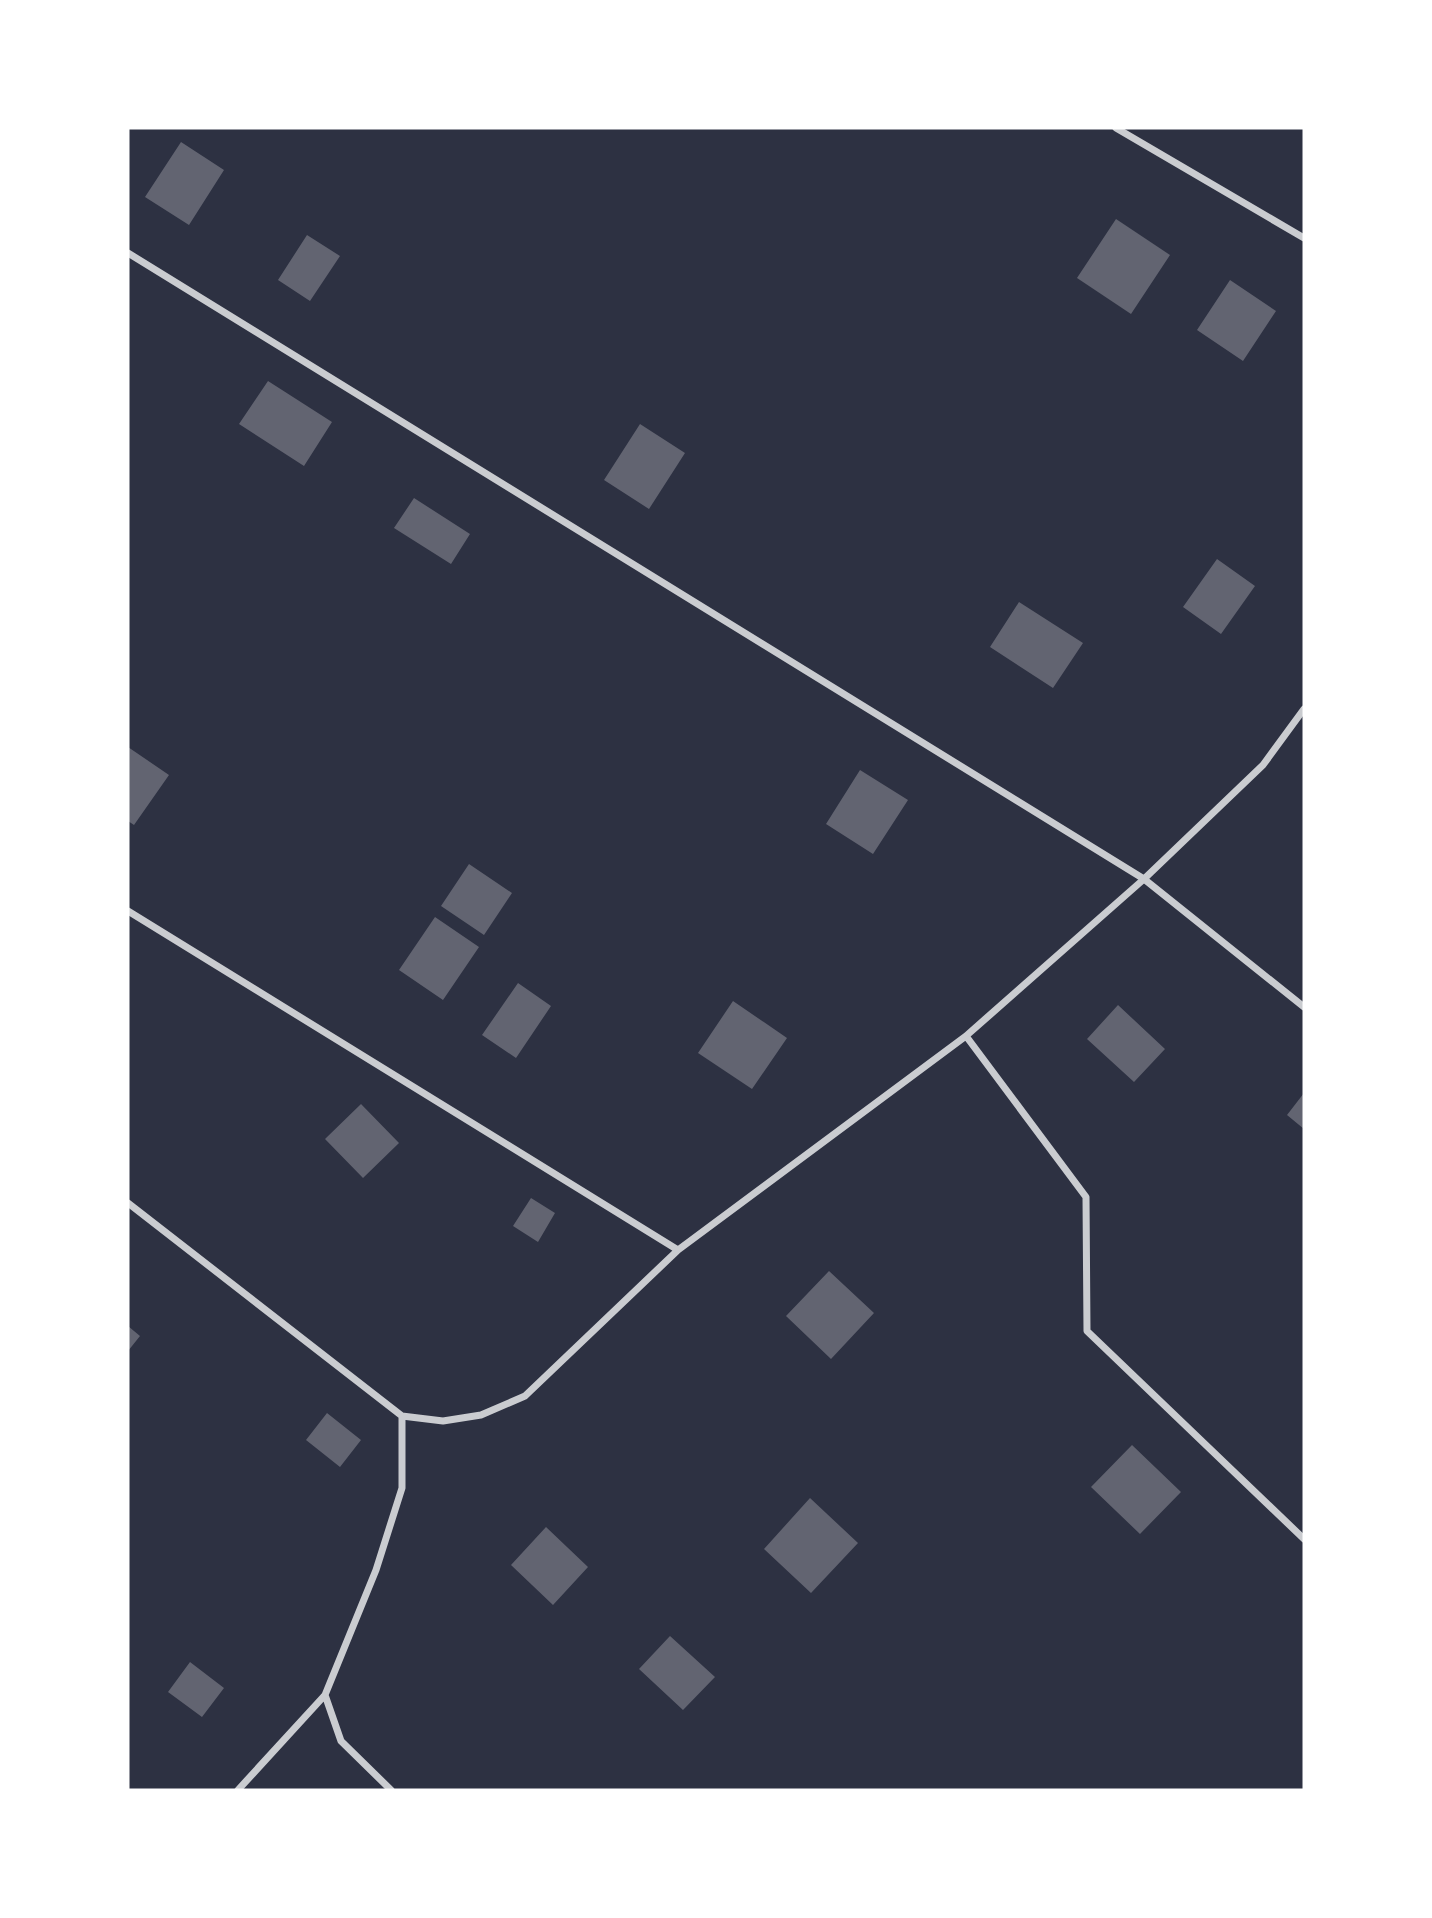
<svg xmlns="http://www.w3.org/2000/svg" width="1432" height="1918" viewBox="0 0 1432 1918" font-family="Manrope,sans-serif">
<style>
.building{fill:#626471}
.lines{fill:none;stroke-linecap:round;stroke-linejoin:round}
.minor{stroke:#caccd0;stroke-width:7}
</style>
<rect width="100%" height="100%" fill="#2d3142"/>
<path class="building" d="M181 142 224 170 189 225 145 197Z
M1116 219 1170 255 1131 314 1077 278Z
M307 235 340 256 310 301 278 280Z
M1230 280 1276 311 1243 361 1197 330Z
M268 381 332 422 304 466 239 424Z
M640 424 685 453 649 509 604 480Z
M414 498 470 534 451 564 394 528Z
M1217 559 1255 586 1221 634 1183 607Z
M1019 602 1083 643 1053 688 990 647Z
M128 747 169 775 134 825 128 821Z
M860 770 908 800 873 854 826 824Z
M469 864 512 893 484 935 441 906Z
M435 917 479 947 443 1000 399 970Z
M518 983 551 1006 516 1058 482 1035Z
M733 1001 787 1038 752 1089 698 1053Z
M1118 1005 1165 1049 1134 1082 1087 1039Z
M1304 1093V1129L1287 1115Z
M361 1104 399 1143 363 1178 325 1139Z
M531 1198 555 1213 538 1242 513 1226Z
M829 1271 874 1313 831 1359 786 1316Z
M128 1326 140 1336 128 1351Z
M327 1413 361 1440 340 1467 306 1440Z
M1132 1445 1181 1492 1140 1534 1091 1487Z
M810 1498 858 1543 811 1593 764 1549Z
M546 1527 588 1567 553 1605 511 1565Z
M670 1636 715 1677 683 1710 639 1669Z
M190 1662 224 1688 202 1717 168 1692Z"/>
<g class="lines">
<path class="minor" d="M1116 128 1304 238
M128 253 1144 879 1304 1007
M128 911 678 1250
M966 1036 1086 1197 1087 1331 1304 1539
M128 1203 402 1416
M325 1695 341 1741 391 1790
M238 1790 325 1695 376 1570 402 1488V1416L443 1421 481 1415 525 1396 678 1250 966 1036 1144 879 1263 765 1304 709"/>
</g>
<rect width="1432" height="1918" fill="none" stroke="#ffffff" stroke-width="259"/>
</svg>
